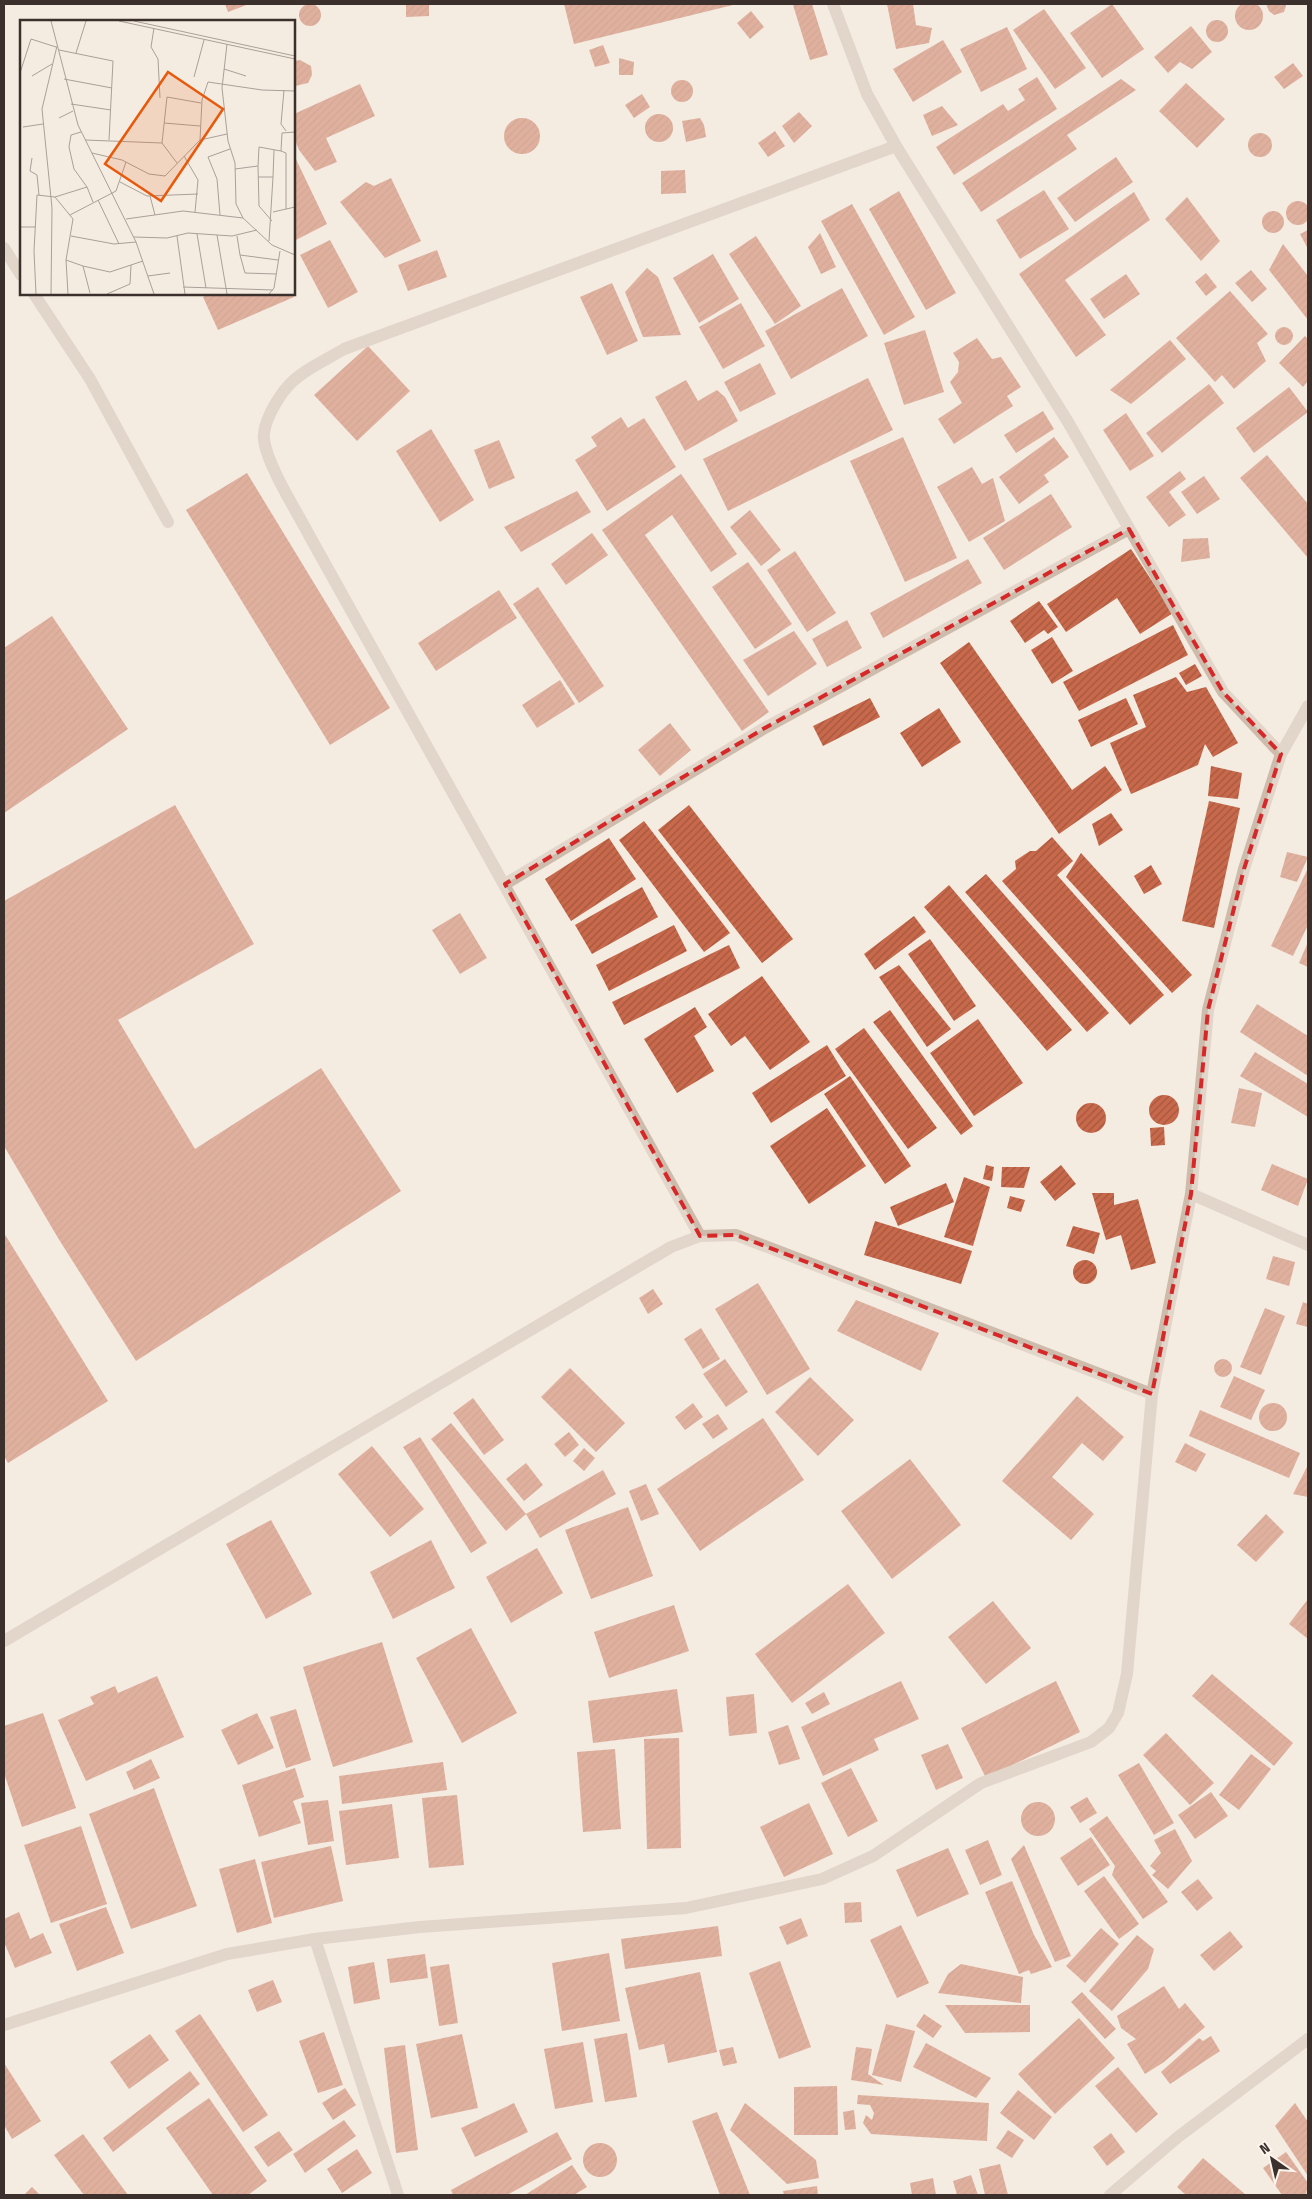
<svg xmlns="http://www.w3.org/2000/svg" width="1312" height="2199" viewBox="0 0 1312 2199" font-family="'Fira Sans Condensed',sans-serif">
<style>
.building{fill:url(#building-hatch)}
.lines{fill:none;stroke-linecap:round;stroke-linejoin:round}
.minor{stroke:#cdbbac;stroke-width:12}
.marked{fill:none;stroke:#d62828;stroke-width:4;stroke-dasharray:10 6;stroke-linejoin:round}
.inset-road{fill:none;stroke:#aaa098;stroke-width:1}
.view{fill:#e8590c;fill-opacity:0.15;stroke:#e8590c;stroke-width:2.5}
.inset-edge{fill:none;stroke:#3b302b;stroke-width:2.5}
</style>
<defs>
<pattern id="building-hatch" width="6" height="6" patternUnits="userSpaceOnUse" patternTransform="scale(1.25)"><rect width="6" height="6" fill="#c8694b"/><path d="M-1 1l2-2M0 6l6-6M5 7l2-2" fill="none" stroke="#a4573f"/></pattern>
</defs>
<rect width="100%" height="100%" fill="#f4ebe1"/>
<path class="building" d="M1235 16a14 14 0 1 1 28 0a14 14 0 1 1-28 0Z
M299 15a11 11 0 1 1 22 0a11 11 0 1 1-22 0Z
M225 4H249L228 12Z
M406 4H429V16L406 17Z
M564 4H737L574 44Z
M796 4H812L828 55 810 60 793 5Z
M887 4H913L916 25 932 28 929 43 896 49Z
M1112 4 1144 49 1102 78 1070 33Z
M1266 4H1286V6L1284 12 1274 15 1269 11Z
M1044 9 1086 68 1055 89 1013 30Z
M751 11 764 27 750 39 737 23Z
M1206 31a11 11 0 1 1 22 0a11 11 0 1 1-22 0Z
M1191 26 1212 52 1192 69 1180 62 1168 73 1154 57Z
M1007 27 1027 69 981 92 960 49Z
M943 40 962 72 913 102 893 69Z
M603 45 610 63 595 67 589 50Z
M619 58 634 62 633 75H619Z
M300 60 311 66 312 75 308 83 295 86 294 61Z
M1293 63 1303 76 1284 89 1274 77Z
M1037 77 1057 109 954 175 936 147 1003 104 1008 111 1025 100 1018 89Z
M1121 79 1136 90 1067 135 1077 149 981 212 962 183Z
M671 91a11 11 0 1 1 22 0a11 11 0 1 1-22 0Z
M1186 83 1225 119 1197 148 1159 111Z
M360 84 375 116 326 138 337 162 315 171 299 150 294 137V114Z
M642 94 650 107 634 118 625 105Z
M942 106 958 125 932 136 923 115Z
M799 112 812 126 794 143 782 126Z
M645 128a14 14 0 1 1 28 0a14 14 0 1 1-28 0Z
M700 118 704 125 706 137 686 142 682 121Z
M504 136a18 18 0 1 1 36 0a18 18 0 1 1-36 0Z
M775 131 785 146 768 157 758 143Z
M1248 145a12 12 0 1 1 24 0a12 12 0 1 1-24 0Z
M294 155 327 224 294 241Z
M1116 157 1133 182 1075 222 1057 198Z
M685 170 686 193 661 194V171Z
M391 178 421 241 385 258 340 202 366 182 374 186Z
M1044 190 1069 229 1020 259 996 220Z
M899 191 956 293 926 310 869 209Z
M1134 192 1150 220 1065 280 1106 335 1076 357 1019 274Z
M1187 197 1220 241 1201 261 1165 219Z
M1286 213a12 12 0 1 1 24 0a12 12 0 1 1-24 0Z
M852 204 915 317 884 335 821 221Z
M1262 222a11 11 0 1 1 22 0a11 11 0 1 1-22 0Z
M1308 230V249L1300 234Z
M820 233 836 267 821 274 808 247Z
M756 236 801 306 775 324 729 254Z
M330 240 358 292 328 308 300 255Z
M1283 244 1308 276V320L1269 270Z
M437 250 447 277 408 291 398 265Z
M713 254 739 299 699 323 673 278Z
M647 268 658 277 681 335 643 337 625 292Z
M1251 270 1267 289 1252 302 1235 283Z
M1206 273 1217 287 1206 296 1195 282Z
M1126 274 1140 294 1104 319 1090 299Z
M612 283 638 341 607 355 580 297Z
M842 288 868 336 791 379 765 331Z
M1230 291 1268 334 1257 343 1266 361 1234 389 1222 375 1215 382 1176 338Z
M209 294H293L294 297 218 330 203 297Z
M741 303 765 346 723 369 699 327Z
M1275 336a9 9 0 1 1 18 0a9 9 0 1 1-18 0Z
M925 330 944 392 904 405 884 343Z
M1305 336 1308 339V381L1303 387 1279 363Z
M977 338 992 359 1001 357 1021 387 1007 396 1013 406 954 444 938 419 962 403 950 382 958 372 959 362 953 353Z
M1170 340 1186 359 1131 404 1110 390Z
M368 346 410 391 357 441 314 395Z
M760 363 776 394 740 412 724 382Z
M868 378 893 430 728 511 703 459Z
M686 380 698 401 717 390 725 397 738 421 685 451 655 397Z
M1209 384 1224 403 1162 453 1146 433Z
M1289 387 1308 412 1254 453 1236 428Z
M1043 411 1054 429 1016 453 1004 435Z
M1126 413 1154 456 1130 471 1103 430Z
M621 417 628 428 644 418 676 467 607 511 575 460 597 446 591 437Z
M431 429 474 500 440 522 396 451Z
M903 437 957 558 905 582 850 461Z
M1054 437 1069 457 1044 475 1049 482 1019 504 999 477Z
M499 440 515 478 489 489 474 450Z
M1267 455 1308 504V558L1240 478Z
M972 467 982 484 993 478 1005 521 969 542 937 487Z
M1180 471 1186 479 1169 492 1186 515 1169 527 1146 497Z
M247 473 390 708 330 745 186 510Z
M681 474 737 554 711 572 672 515 645 535 769 712 742 731 602 530Z
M1204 476 1220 499 1197 514 1181 492Z
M577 491 591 512 521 552 504 527Z
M1051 494 1072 527 1004 570 983 538Z
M750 510 781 550 761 566 730 527Z
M592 533 608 555 566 585 551 564Z
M1208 538 1210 558 1181 562 1183 539Z
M1131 549 1173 613 1140 634 1117 598 1066 632 1047 604Z
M795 551 836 613 807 632 767 570Z
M968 559 982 583 883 638 870 613Z
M748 562 792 624 755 649 712 587Z
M538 587 604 686 579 703 513 604Z
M499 590 517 618 436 671 418 643Z
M1039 601 1058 627 1048 634 1044 630 1025 643 1010 621Z
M52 616 128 729 4 813V648Z
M847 620 862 648 827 667 812 639Z
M1173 625 1188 655 1079 711 1063 682Z
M794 631 817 664 768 696 743 660Z
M1052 637 1073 671 1052 684 1031 650Z
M969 642 1072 790 1105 766 1122 790 1059 834 940 663Z
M1195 664 1202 676 1186 685 1179 673Z
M1176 677 1187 692 1206 687 1238 743 1213 757 1205 744 1198 765 1131 794 1110 743 1146 727 1133 695Z
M560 680 575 704 537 728 522 705Z
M870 698 880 717 823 746 813 726Z
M1126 698 1138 724 1091 747 1078 720Z
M939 708 961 742 922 767 900 733Z
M670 723 691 750 660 776 638 750Z
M1211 766 1242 773 1238 799 1208 796Z
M1209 801 1240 808 1214 928 1182 921Z
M175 805 254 944 118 1020 195 1149 321 1068 401 1191 136 1361 58 1238 4 1146V901Z
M689 805 793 939 762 963 658 830Z
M1111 813 1123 830 1099 846 1092 824Z
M644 821 730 933 704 952 619 840Z
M1052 837 1073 861 1057 875 1164 995 1130 1025 1002 881 1016 869 1015 861 1030 851H1036Z
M609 838 636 879 571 921 545 879Z
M1287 852 1308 857 1297 882 1280 877Z
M1081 853 1192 975 1172 993 1066 877Z
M1151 865 1162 884 1144 894 1134 876Z
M1308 868V925L1293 956 1271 946Z
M986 874 1109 1013 1087 1032 965 892Z
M949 885 1072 1030 1047 1051 924 907Z
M642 887 658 917 592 954 575 925Z
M460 913 487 958 460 974 432 930Z
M914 916 926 932 875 970 864 954Z
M674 925 687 951 609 991 596 965Z
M930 939 976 1006 954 1021 908 954Z
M1308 942V967L1299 963Z
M729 945 740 968 624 1025 612 1002Z
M899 965 951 1029 927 1047 879 977Z
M762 976 810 1042 770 1070 745 1036 731 1046 708 1014Z
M1257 1004 1308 1036V1076L1240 1032Z
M695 1007 707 1027 694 1036 714 1071 677 1093 644 1039Z
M890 1010 973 1126 961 1135 873 1022Z
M978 1019 1023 1083 974 1116 930 1053Z
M864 1028 937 1128 908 1149 835 1049Z
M827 1045 846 1076 771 1123 752 1093Z
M1255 1052 1308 1084V1117L1240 1076Z
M850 1076 911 1166 885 1184 824 1094Z
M1239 1088 1262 1093 1255 1127 1231 1123Z
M1149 1110a15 15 0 1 1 30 0a15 15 0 1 1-30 0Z
M1076 1118a15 15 0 1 1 30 0a15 15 0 1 1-30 0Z
M827 1108 866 1166 809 1204 770 1146Z
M1164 1127 1165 1145 1151 1146 1150 1128Z
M1272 1164 1308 1179 1298 1206 1261 1190Z
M986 1165 994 1167 992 1181 983 1179Z
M1061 1165 1076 1184 1055 1201 1040 1182Z
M1002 1167H1030L1024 1188 1001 1187Z
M964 1177 990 1187 973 1246 944 1237Z
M946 1183 954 1202 898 1226 890 1207Z
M1092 1193H1114V1205L1138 1199 1156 1263 1131 1270 1121 1235 1106 1240Z
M1010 1196 1025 1200 1021 1212 1007 1208Z
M875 1221 972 1251 961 1284 864 1255Z
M1073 1226 1100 1233 1094 1254 1066 1246Z
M4 1233 108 1401 8 1463 4 1456Z
M1273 1256 1295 1262 1289 1286 1266 1279Z
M1073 1272a12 12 0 1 1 24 0a12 12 0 1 1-24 0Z
M758 1283 810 1369 767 1395 715 1309Z
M653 1289 663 1304 648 1314 639 1298Z
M856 1300 939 1333 921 1371 837 1331Z
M1303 1302 1308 1304V1327L1296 1324Z
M1265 1308 1285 1316 1261 1375 1240 1367Z
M701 1328 720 1359 703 1369 684 1339Z
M725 1359 748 1392 726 1407 703 1374Z
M1214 1368a9 9 0 1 1 18 0a9 9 0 1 1-18 0Z
M570 1368 625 1423 596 1452 541 1397Z
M1234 1376 1265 1390 1251 1420 1220 1407Z
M810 1377 854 1420 818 1456 775 1412Z
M1077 1396 1124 1437 1103 1461 1082 1443 1052 1477 1094 1514 1071 1540 1002 1481Z
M473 1398 504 1440 484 1455 453 1413Z
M693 1403 703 1417 685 1430 675 1417Z
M1259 1417a14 14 0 1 1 28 0a14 14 0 1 1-28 0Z
M1200 1410 1300 1453 1289 1478 1189 1436Z
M718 1414 728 1429 713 1439 702 1424Z
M763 1418 804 1480 700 1551 657 1489Z
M451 1423 526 1514 603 1470 616 1494 540 1538 526 1514 506 1531 431 1439Z
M569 1432 579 1445 565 1457 554 1444Z
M420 1437 487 1543 471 1553 403 1447Z
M1185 1443 1206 1454 1196 1472 1175 1462Z
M372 1446 424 1509 390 1537 338 1474Z
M584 1448 595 1458 584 1471 573 1461Z
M910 1459 961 1525 892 1579 841 1511Z
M526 1463 543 1485 524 1501 506 1479Z
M1308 1465V1497L1293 1494Z
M646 1484 659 1514 641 1521 629 1491Z
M628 1507 653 1576 591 1599 565 1530Z
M1266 1514 1284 1532 1256 1562 1237 1545Z
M271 1520 312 1594 266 1619 226 1544Z
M431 1540 455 1588 393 1619 370 1572Z
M537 1548 563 1593 511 1623 486 1577Z
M848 1584 885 1633 792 1703 755 1654Z
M1308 1599V1639L1289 1624Z
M993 1601 1031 1648 986 1684 948 1637Z
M674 1605 689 1651 609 1678 594 1632Z
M471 1628 517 1713 462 1743 416 1658Z
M382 1642 413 1742 333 1767 303 1667Z
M1212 1674 1293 1743 1274 1766 1192 1696Z
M157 1676 184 1737 86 1781 58 1720 94 1704 90 1697 115 1686 118 1693Z
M901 1681 919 1719 874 1739 879 1750 823 1776 801 1727Z
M1056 1681 1080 1732 986 1778 961 1728Z
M677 1689 683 1732 593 1743 588 1701Z
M824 1692 830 1704 812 1714 805 1703Z
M754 1694 757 1733 729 1736 726 1697Z
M296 1709 311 1760 286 1768 270 1717Z
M43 1713 76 1808 22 1827 4 1773V1726Z
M257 1713 274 1748 238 1765 221 1730Z
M788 1725 800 1759 779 1765 768 1732Z
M1166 1733 1214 1783 1190 1805 1143 1755Z
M679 1738 681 1848 647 1849 644 1739Z
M948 1744 963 1778 936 1790 921 1755Z
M615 1749 621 1829 583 1832 577 1752Z
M1251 1754 1271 1769 1239 1810 1219 1795Z
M151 1759 160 1778 134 1790 126 1772Z
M443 1762 447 1790 342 1804 339 1776Z
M1139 1763 1174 1823 1154 1835 1118 1775Z
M295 1768 304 1797 293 1801 301 1823 259 1837 242 1785Z
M851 1768 878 1821 848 1837 821 1783Z
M154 1788 197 1906 131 1929 89 1814Z
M1211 1792 1228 1816 1195 1839 1178 1815Z
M457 1795 464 1865 429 1868 422 1798Z
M1087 1797 1097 1813 1080 1823 1070 1807Z
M328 1800 334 1841 308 1845 301 1803Z
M1021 1819a17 17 0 1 1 34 0a17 17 0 1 1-34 0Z
M809 1803 833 1854 784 1877 760 1827Z
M392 1804 399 1858 346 1865 339 1811Z
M1107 1816 1168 1902 1143 1919 1112 1875 1115 1866 1089 1829Z
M81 1826 107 1904 51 1923 24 1845Z
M1175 1829 1192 1861 1168 1889 1152 1875 1156 1871 1150 1866 1161 1853 1154 1840Z
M1091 1837 1110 1865 1078 1886 1060 1858Z
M988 1840 1002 1875 980 1885 965 1850Z
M1024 1845 1071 1956 1055 1962 1011 1859Z
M331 1846 343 1901 274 1918 261 1862Z
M948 1848 969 1894 917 1917 896 1870Z
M255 1859 272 1923 237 1933 219 1869Z
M1104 1876 1139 1924 1119 1939 1084 1891Z
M1198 1879 1213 1898 1197 1911 1181 1892Z
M1012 1881 1034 1935 1052 1967 1031 1974 1029 1970 1019 1974 985 1892Z
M861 1902 862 1922 845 1923 844 1903Z
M106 1907 124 1953 77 1971 59 1924Z
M19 1912 30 1939 43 1933 52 1953 15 1968 4 1942V1919Z
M801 1918 808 1936 787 1945 779 1927Z
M901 1925 929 1983 897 1998 870 1940Z
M718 1926 722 1956 625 1969 621 1939Z
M1101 1928 1119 1944 1085 1983 1066 1966Z
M1230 1931 1243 1947 1214 1971 1200 1955Z
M1137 1935 1154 1949 1148 1969 1112 2011 1089 1991Z
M609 1953 620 2021 562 2031 552 1963Z
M425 1954 428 1978 390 1983 387 1959Z
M780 1961 811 2047 779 2059 749 1973Z
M374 1962 380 1999 354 2004 348 1967Z
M449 1964 458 2023 439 2026 430 1967Z
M961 1964 1023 1977 1021 2003 938 1993 948 1974Z
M700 1972 717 2052 668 2063 664 2044 639 2050 625 1988Z
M273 1980 282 2002 257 2012 248 1990Z
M1164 1986 1179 2009 1185 2003 1205 2027 1164 2062 1145 2074 1127 2044 1136 2039 1121 2028 1117 2016Z
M1082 1992 1116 2029 1105 2039 1071 2002Z
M945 2005H1030V2032L965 2033Z
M200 2014 268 2115 243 2132 175 2031Z
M924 2014 942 2026 933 2038 916 2026Z
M1079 2018 1115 2058 1055 2114 1018 2074Z
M886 2024 915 2031 901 2082 872 2075Z
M324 2032 343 2085 318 2093 299 2041Z
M627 2033 637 2097 605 2102 594 2039Z
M150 2034 169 2060 129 2089 110 2062Z
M462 2034 478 2108 431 2118 416 2044Z
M1211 2036 1220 2051 1170 2084 1161 2072 1199 2038 1203 2041Z
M583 2042 593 2102 555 2109 544 2049Z
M926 2043 991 2078 976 2098 913 2067Z
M405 2045 418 2150 396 2153 384 2048Z
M733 2047 737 2063 723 2066 719 2050Z
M856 2047 872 2049 868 2074 884 2085 851 2080Z
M4 2063 41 2121 12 2139 4 2125Z
M1118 2067 1158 2114 1136 2133 1095 2086Z
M190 2071 200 2084 113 2152 103 2138Z
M837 2086 838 2135H794V2087Z
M345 2088 356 2105 333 2120 322 2103Z
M1018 2090 1052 2117 1034 2140 1000 2113Z
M858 2095 989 2103 987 2141 871 2134 863 2123 866 2115 872 2120 874 2113 870 2105 857 2104Z
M209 2098 267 2181 248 2195H213L166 2128Z
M514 2103 528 2132 475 2157 461 2128Z
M745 2103 816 2160 819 2178 787 2184 730 2130Z
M1295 2103 1308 2122V2176L1275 2126Z
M854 2110 856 2129 845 2130 843 2112Z
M717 2112 750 2195H720L692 2121Z
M344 2120 356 2136 305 2173 293 2154Z
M1008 2130 1024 2140 1012 2158 996 2148Z
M279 2131 293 2150 268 2167 254 2147Z
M557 2132 572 2159 507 2195H453L451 2190Z
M1111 2133 1125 2152 1107 2166 1093 2147Z
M83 2134 128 2195H84L54 2155Z
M583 2160a17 17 0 1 1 34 0a17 17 0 1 1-34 0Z
M357 2149 372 2173 342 2193 327 2169Z
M1286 2152 1308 2183 1306 2195H1282L1263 2168Z
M1203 2158 1246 2195H1186L1177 2187Z
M1000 2164 1008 2195H985L979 2169Z
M572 2165 587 2187 574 2195H525Z
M971 2175 978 2195H957L953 2181Z
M933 2178 936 2195H912L910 2183Z
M817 2186 818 2195H784L783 2191Z
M32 2187 40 2195H24Z"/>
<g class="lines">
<path class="minor" d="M833 4 867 94 896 146 1068 422 1223 692 1281 754
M4 248 21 275
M34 294 90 379 168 522
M505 884 763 729 1129 529
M1191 1194 1308 1245
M700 1236 309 535C296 510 268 467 264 440 262 423 278 397 289 385 303 370 326 360 344 349L896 146
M4 1641 671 1247 700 1236 736 1235 1152 1394
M315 1939 398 2195
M4 2025 227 1954 315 1939 420 1927 686 1908 822 1879 873 1856 981 1783 1091 1742 1109 1728 1118 1713 1127 1674 1152 1394 1191 1194 1208 1010 1244 869 1281 754 1308 706
M1110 2195 1178 2137 1308 2039"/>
</g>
<path d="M0 0H1312V2199H0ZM1129 529 1223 692 1281 754 1244 869 1208 1010 1191 1194 1152 1394 736 1235 700 1236 505 884 763 729Z" fill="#f4ebe1" fill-opacity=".55" fill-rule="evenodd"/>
<path class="marked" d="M1129 529 1223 692 1281 754 1244 869 1208 1010 1191 1194 1152 1394 736 1235 700 1236 505 884 763 729Z"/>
<g transform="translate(20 20)">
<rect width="275" height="275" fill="#f4ebe1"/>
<path class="inset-road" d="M31 1 58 105 116 222 134 274M99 1 275 39M114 1 275 36M134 8 131 27 138 39 140 78M207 24 202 68 208 121 215 143 216 184 223 198 252 225 275 235M39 30 93 41 89 120M56 33 66 1M204 49 226 56M0 53 11 19 36 27M12 56 32 44M174 57 184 20M44 59 92 68M264 70 261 104 266 111M51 84 91 90M39 98 53 91M144 103 180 106M3 107 23 104M61 112 51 115 49 127 54 149 67 167M65 120 142 123 157 143M180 120 182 80 188 62 242 70 275 71M142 123 147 77 181 83M261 131 266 133V189M72 133 102 140 129 154 145 156 180 120 207 114M164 136 178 160 175 192M12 138 10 151 17 155 19 175M238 146 239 127 261 131 262 113 275 112M215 149 238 146 239 186 252 201M238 157H253L249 221M253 157 254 130M100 162 127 176 178 174M130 176 135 195M35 177 53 199 46 240 48 274M78 180 99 224M253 192 275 187M50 195 96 171 106 142M200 195 197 159 188 137 210 129M106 199 163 191 223 198M0 207H16M177 214 186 268M197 215 207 274M51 216 94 224 116 222M157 216 165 274M217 216 220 235 258 240M114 217 147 218 168 213 212 216 237 210M220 235 225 253 256 254M46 240 63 246 70 273M63 246 90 252 123 241M128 256 150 253M163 267 253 270M16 274 14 231 17 175 35 177 67 167 73 182M31 274 32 188 22 89 37 26M87 274 110 264 111 245M249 274 254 268 260 231"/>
<path class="view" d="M148 52 203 89 141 181 85 144Z"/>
<rect width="275" height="275" class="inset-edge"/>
</g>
<rect width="1312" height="2199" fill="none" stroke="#3b302b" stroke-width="10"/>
<g transform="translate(1272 2159) rotate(326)" stroke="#fbf5ee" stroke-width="4" paint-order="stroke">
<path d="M0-4L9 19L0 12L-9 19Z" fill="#3b302b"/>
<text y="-8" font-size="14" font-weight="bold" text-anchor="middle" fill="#3b302b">N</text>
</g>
</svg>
